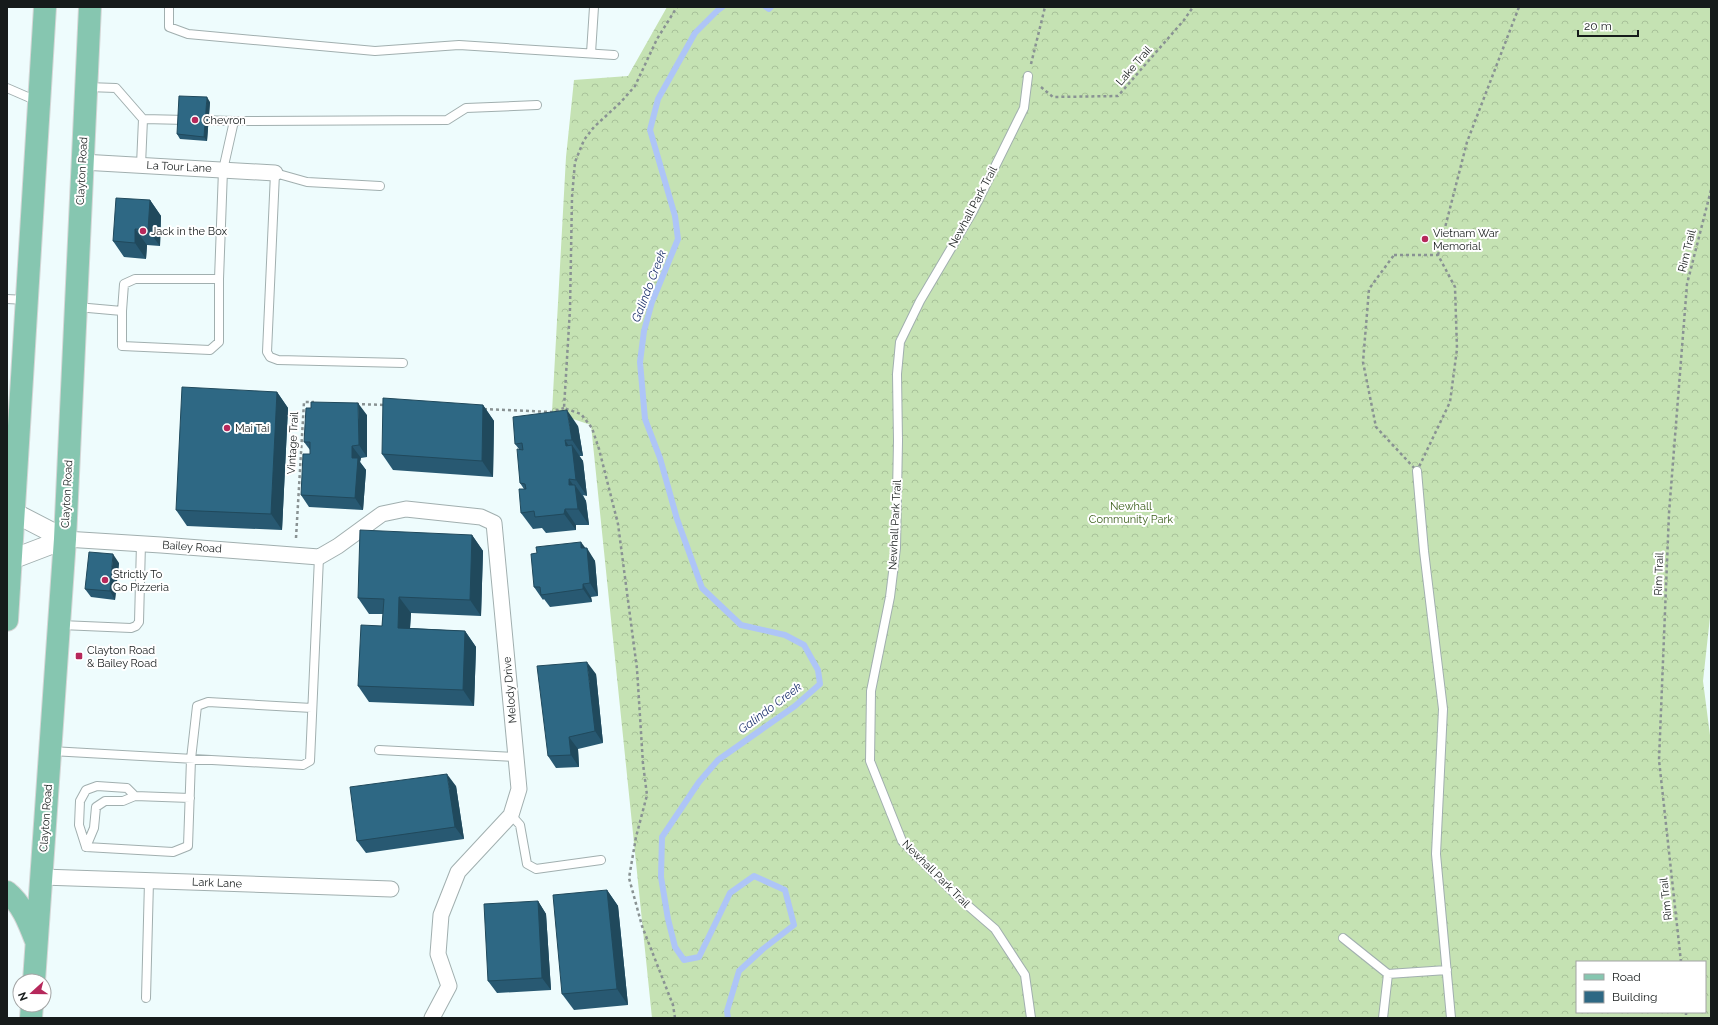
<svg xmlns="http://www.w3.org/2000/svg" width="1718" height="1025" viewBox="0 0 1718 1025" font-family="Raleway,sans-serif">
<style>
.forest{fill:url(#forest-crowns);fill-rule:evenodd}
.lines{fill:none;stroke-linecap:round;stroke-linejoin:round}
.stream{stroke:#aec5f7;stroke-width:6}
.service-casing{stroke:#a1afaf;stroke-width:10}
.minor-casing{stroke:#a1afaf;stroke-width:17}
.tertiary-casing{stroke:#a1afaf;stroke-width:21}
.primary-casing{stroke:#d5d6d6;stroke-width:24}
.path{stroke:#899293;stroke-width:2.5;stroke-dasharray:3 3;stroke-linecap:butt}
.service{stroke:#fff;stroke-width:8}
.minor{stroke:#fff;stroke-width:15}
.tertiary{stroke:#fff;stroke-width:19}
.primary{stroke:#86c6b0;stroke-width:22}
.wall{fill:#285972}
.shaded-wall{fill:#20495c}
.building{fill:#2e6884;stroke:#20495c}
.poi-dot{fill:#b6285b;stroke:#fff;stroke-width:1.5}
.labels{text-anchor:middle;dominant-baseline:central;stroke-width:4;stroke-linejoin:round;paint-order:stroke}
.street-label{font-size:11px;fill:#161b1b;stroke:#fff}
.poi-label{font-size:11px;fill:#161b1b;stroke:#fff;text-anchor:start}
.park-label{font-size:11px;fill:#3c601c;stroke:#fff}
.water-label{font-size:12px;font-style:italic;fill:#1d326d;stroke:#fff}
</style>
<defs>
<pattern id="forest-crowns" width="20" height="18" patternUnits="userSpaceOnUse"><rect width="20" height="18" fill="#c5e2b3"/><path d="M2 6a3 3 0 1 1 6 0M12 15a3 3 0 1 1 6 0" fill="none" stroke="#a8c199"/></pattern>
</defs>
<rect width="100%" height="100%" fill="#eefcfd"/>
<path class="forest" d="M667 7H1711V608L1703 681 1711 743V1018H652L591 425 552 412 566 157 574 80 628 76ZM1577 962H1705V1012H1577Z"/>
<g class="lines">
<path class="stream" d="M722 7 718 10 695 33 658 99 650 130 675 216 678 239 652 302 644 331 640 362 645 419 660 458 677 519 702 588 741 625 785 635 804 645 818 670 820 684 795 706 718 760 699 782 662 837 661 877 668 919 675 947 684 960 699 957 730 893 754 876 785 890 794 925 763 949 739 971 727 1011 728 1018
M766 7 769 9 771 7"/>
<defs>
<path id="service" d="M169 7V27L188 34 375 51 459 45 614 55
M591 53 594 7
M1028 76 1024 108 972 213 920 301 900 342 897 374 898 441 896 548 890 597 871 691 870 761 902 841 958 897 995 929 1025 975 1031 1018
M87 87 116 88 143 119 187 120
M7 88 37 101
M199 120 234 121
M141 165 143 119
M380 186 307 182 275 173 267 352 270 357 278 360 403 363
M219 279H135L124 284 122 311V346L210 350 219 342V279L223 170 234 121 447 120 466 108 537 105
M7 299 26 300
M77 307 122 311
M1417 471 1424 551 1443 709 1436 854 1451 1018
M61 625 131 628 136 626 139 622 141 543
M379 750 516 757
M51 751 303 765 310 761 319 557
M511 815 520 825 527 864 536 869 601 860
M86 847 173 852 188 846 191 759 197 706 208 702 312 708
M86 847 94 828 96 807 105 801H123L135 796 190 798
M86 847 79 825 80 801 86 790 97 786 127 788 135 796
M1343 938 1388 974
M146 998 149 881
M1383 1018 1388 974 1447 970"/>
<path id="minor" d="M82 162 275 173
M65 539 161 545 319 557 338 546 382 514 406 509 481 517 494 523 519 789 511 815 458 872 441 915 438 954 449 986 432 1018
M42 877 391 889"/>
<path id="tertiary" d="M7 509 65 539
M7 559 10 560 65 539"/>
<path id="primary" d="M7 620 45 7
M7 892C22 904 29 923 36 941
M34 981 65 539 90 7
M31 1018 32 1005"/>
</defs>
<use href="#service" class="service-casing"/>
<use href="#minor" class="minor-casing"/>
<use href="#tertiary" class="tertiary-casing"/>
<use href="#primary" class="primary-casing"/>
<path class="path" d="M1031 64 1045 7
M1041 87 1053 97 1118 96 1184 20 1193 7
M1394 255H1438L1455 287 1457 349 1450 402 1417 471 1376 427 1363 362 1369 289Z
M1438 255 1467 142 1519 7
M356 404 385 405
M484 409 552 412 564 408
M296 538 304 402H314
M1681 962 1659 760 1669 513 1687 284 1711 190
M1686 1012V1018
M675 1018 673 1005 642 926 629 878 636 837 647 795 643 764 637 669 618 524 599 449 592 428 581 414 564 408 570 309 572 197 575 162 584 140 594 127 621 102 635 86 657 39 677 7"/>
<use href="#service" class="service"/>
<use href="#minor" class="minor"/>
<use href="#tertiary" class="tertiary"/>
<use href="#primary" class="primary"/>
</g>
<path class="wall" d="M210 102 207 141 180 139 177 134Z
M150 200 161 216 160 246 147 245 146 259 124 257 113 241Z
M277 392 288 408 282 530 187 526 176 510Z
M483 405 494 421 493 477 393 470 382 454Z
M367 415V457L361 458 360 462 366 470 363 510 309 507 301 495 310 454V450L304 442Z
M578 426 583 456H579L583 461 587 496 583 495 586 501 589 525H576V530L546 533 542 528 533 529 521 513 524 489 520 483 519 449 515 444Z
M472 535 483 551 481 616 411 613 410 628 465 631 476 647 474 706 369 702 358 686 382 626 383 614H369L358 598Z
M585 548 595 561 598 596 591 597 592 602 550 607 544 599 543 600 534 587Z
M119 563 115 600 91 597 85 589Z
M596 674 603 743 578 749 579 767 556 768 548 756Z
M456 786 464 839 366 853 357 841Z
M607 890 618 906 628 1005 574 1010 562 994Z
M538 901 546 914 551 990 497 993 488 981Z"/>
<path class="shaded-wall" d="M207 97 210 102 207 141 204 137Z
M150 200 161 216 160 246 148 230Z
M135 229 147 245 146 259 135 243Z
M277 392 288 408 282 530 271 514Z
M358 403 367 415V457L359 445Z
M483 405 494 421 493 477 482 461Z
M567 410 578 426 583 456 572 440Z
M565 440 572 451V445L583 461 587 496 576 480 566 446Z
M352 446 361 458 360 462 366 470 363 510 355 498 352 458Z
M569 479 576 489 575 485 586 501 589 525 578 509 569 485Z
M565 509 576 525V530L564 514Z
M472 535 483 551 481 616 470 600Z
M581 542 587 550V548L595 561 598 596 590 583 581 548Z
M113 554 119 563 115 600 110 591Z
M583 584 591 597 592 602 583 589Z
M399 597 411 613 409 644 398 628Z
M465 631 476 647 474 706 463 690Z
M587 662 596 674 603 743 595 731Z
M569 737 578 749 579 767 571 755Z
M447 774 456 786 464 839 455 827Z
M607 890 618 906 628 1005 617 989Z
M538 901 546 914 551 990 542 978Z"/>
<path class="building" d="M179 96 207 97 204 137 177 134Z
M116 198 150 200 148 230 135 229V243L113 241Z
M182 387 277 392 271 514 176 510Z
M383 398 483 405 482 461 382 454Z
M311 402 358 403 359 445 352 446V458H358L355 498 301 495 303 454H310V442H304L306 408H311Z
M567 410 572 440H565L566 446 572 445 576 480 569 479V485H575L578 509H565L564 514 535 517 534 511 521 513 519 489H526L525 484 520 483 517 449 523 450 522 443 515 444 513 417Z
M360 530 472 535 470 600 399 597 398 628 465 631 463 690 358 686 361 625 382 626 384 599 358 598Z
M581 542V548H587L590 583 583 584V589L541 595 540 587H534L531 554 537 553 536 547Z
M89 552 113 554 110 591 85 589Z
M587 662 595 731 569 737 571 755 548 756 537 666Z
M447 774 455 827 357 841 350 787Z
M607 890 617 989 562 994 553 895Z
M538 901 542 978 488 981 484 904Z"/>
<g class="poi-dot">
<circle cx="195" cy="120" r="4"/>
<circle cx="143" cy="231" r="4"/>
<circle cx="1425" cy="239" r="4"/>
<circle cx="227" cy="428" r="4"/>
<circle cx="105" cy="580" r="4"/>
<rect x="75" y="652" width="8" height="8" rx="2"/>
</g>
<g class="labels">
<g class="street-label">
<text transform="translate(1134 66) rotate(-49)">Lake Trail</text>
<text transform="translate(179 167) rotate(3)">La Tour Lane</text>
<text transform="translate(82 171) rotate(-87)">Clayton Road</text>
<text transform="translate(973 207) rotate(-62)">Newhall Park Trail</text>
<text transform="translate(1687 251) rotate(-76)">Rim Trail</text>
<text transform="translate(293 443) rotate(-87)">Vintage Trail</text>
<text transform="translate(67 494) rotate(-87)">Clayton Road</text>
<text transform="translate(895 525) rotate(-87)">Newhall Park Trail</text>
<text transform="translate(192 547) rotate(4)">Bailey Road</text>
<text transform="translate(1659 574) rotate(-88)">Rim Trail</text>
<text transform="translate(510 690) rotate(-95)">Melody Drive</text>
<text transform="translate(46 818) rotate(-86)">Clayton Road</text>
<text transform="translate(936 874) rotate(45)">Newhall Park Trail</text>
<text transform="translate(217 883) rotate(2)">Lark Lane</text>
<text transform="translate(1666 899) rotate(-96)">Rim Trail</text>
</g>
<g class="poi-label">
<text x="203" y="120">Chevron</text>
<text x="151" y="231">Jack in the Box</text>
<text x="1433" y="233">Vietnam War<tspan x="1433" dy="13">Memorial</tspan></text>
<text x="235" y="428">Mai Tai</text>
<text x="113" y="574">Strictly To<tspan x="113" dy="13">Go Pizzeria</tspan></text>
<text x="87" y="650">Clayton Road<tspan x="87" dy="13">&amp; Bailey Road</tspan></text>
</g>
<g class="park-label">
<text x="1131" y="506">Newhall<tspan x="1131" dy="13">Community Park</tspan></text>
</g>
<g class="water-label">
<text transform="translate(649 286) rotate(-69)">Galindo Creek</text>
<text transform="translate(770 708) rotate(-37)">Galindo Creek</text>
</g>
</g>
<rect width="1718" height="1025" fill="none" stroke="#161b1b" stroke-width="16"/>
<rect x="1576" y="961" width="130" height="52" fill="#ffffff" stroke="#a2a4a4"/>
<rect x="1584" y="974" width="20" height="6" fill="#86c6b0" stroke="#a2a4a4"/>
<text x="1612" y="981" font-size="12" fill="#161b1b">Road</text>
<rect x="1584" y="991" width="20" height="12" fill="#2e6884" stroke="#a2a4a4"/>
<text x="1612" y="1001" font-size="12" fill="#161b1b">Building</text>
<g transform="translate(32 993) rotate(249)"><circle r="19" fill="#ffffff" stroke="#a2a4a4"/>
<path d="M0-3L7 15L0 10L-7 15Z" fill="#b6285b"/>
<text y="-6" font-size="11" font-weight="bold" text-anchor="middle" fill="#161b1b">N</text>
</g>
<path d="M1578 30v6h60v-6" fill="none" stroke="#161b1b" stroke-width="2"/>
<text x="1584" y="30" font-size="12" fill="#161b1b" stroke="#ffffff" stroke-width="3" paint-order="stroke">20 m</text>
</svg>
